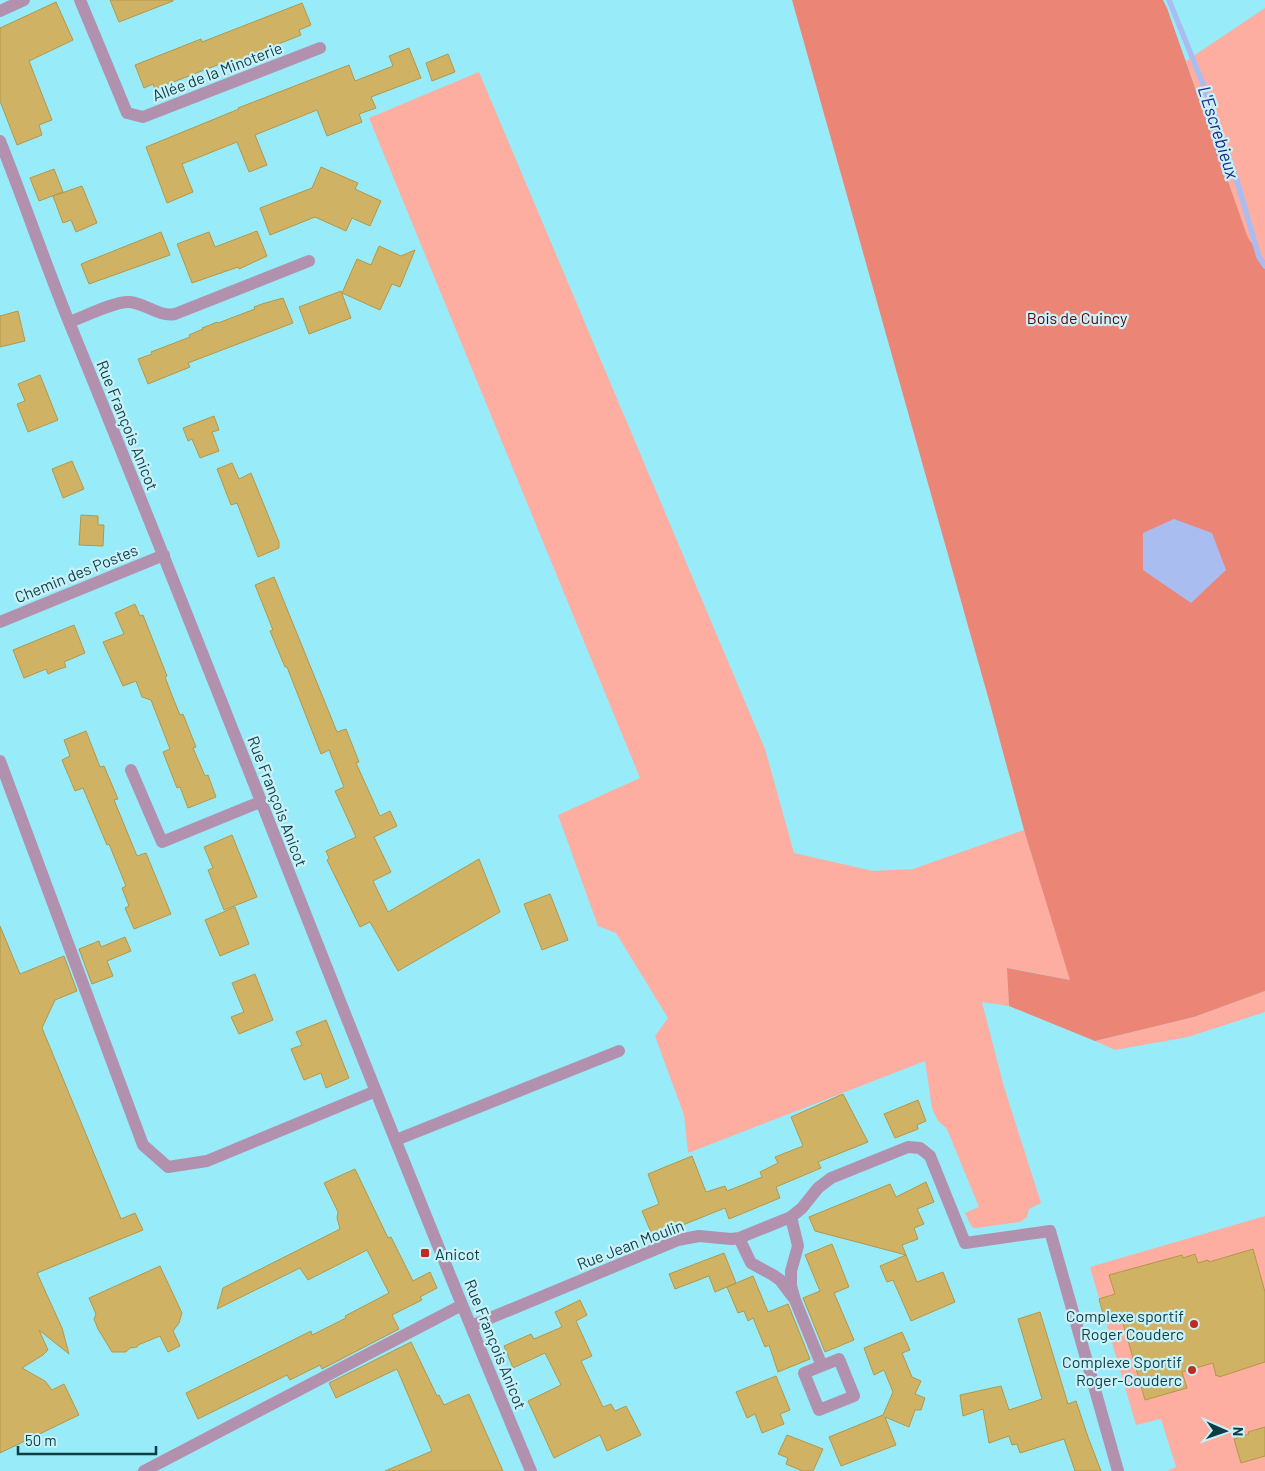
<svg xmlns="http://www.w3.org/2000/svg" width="1265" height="1471" viewBox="0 0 1265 1471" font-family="Barlow,sans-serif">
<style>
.green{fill:#feada1}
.forest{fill:#eb8576}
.water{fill:#aabdf1}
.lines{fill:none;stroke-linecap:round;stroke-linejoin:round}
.stream{stroke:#aabdf1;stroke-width:5.5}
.building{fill:#cfb264;stroke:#b49748}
.minor{stroke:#b291af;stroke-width:12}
.poi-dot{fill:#bb2d22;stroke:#caf1f8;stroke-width:2}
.labels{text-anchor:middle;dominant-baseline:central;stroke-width:4.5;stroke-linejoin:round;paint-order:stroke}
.street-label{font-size:16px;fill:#0c3e45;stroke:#caf1f8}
.park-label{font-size:16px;fill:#610101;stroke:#caf1f8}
.poi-label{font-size:16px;fill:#0c3e45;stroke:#caf1f8;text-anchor:end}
.water-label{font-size:18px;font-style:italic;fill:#1c2a89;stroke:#caf1f8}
</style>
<rect width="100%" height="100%" fill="#98ecfa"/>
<path class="green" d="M1265 8V261L1248 239 1186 61Z
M479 72 765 749 794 853 873 871 913 869 1024 830 1071 980 1008 968 1009 1006 982 1002 1004 1087 1041 1203 1029 1209 1027 1217 1020 1222 976 1228H973L970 1224 965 1213 979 1207 947 1129 938 1121 932 1108 925 1061 688 1153 684 1115 655 1036 668 1018 616 933 598 926 558 815 640 778 369 118Z
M1265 991V1012L1188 1037 1115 1050 1095 1041 1194 1017Z
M1265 1216V1471H1167L1176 1467 1161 1419 1136 1425 1090 1267Z"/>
<path class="forest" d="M792 0H1163L1167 8 1248 238 1265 261V991L1194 1017 1095 1041 1009 1006 1007 968 1070 980 1024 830 990 704Z"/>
<path class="water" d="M1174 519 1212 533 1226 570 1191 603 1143 570V533Z"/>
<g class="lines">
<path class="stream" d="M1169 0 1203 84 1237 181 1259 257 1265 266"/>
</g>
<path class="building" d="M110 0H173V1L119 22Z
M56 2 73 40 29 61 52 120 39 125 42 135 17 145 0 101V28Z
M302 3 311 25 299 30 301 35 221 67 220 64 155 89 153 84 144 88 135 65 201 39 202 42Z
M409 48 421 78 371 97 376 108 359 114 362 122 327 136 317 110 255 135 267 165 249 172 237 142 182 164 193 192 167 203 146 147 239 109 238 108 349 65 355 81 393 66 389 56Z
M448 54 455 72 432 81 426 63Z
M321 167 358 183 355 189 381 201 370 226 352 218 346 231 315 217 270 235 260 208 312 188Z
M54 169 63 192 39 201 30 178Z
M82 186 97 223 76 232 71 220 63 223 53 196Z
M257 231 267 256 239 269 238 267 192 283 177 244 209 232 215 247Z
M161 232 170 255 89 284 81 264Z
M379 246 401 256 415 250 400 287 392 284 380 310 342 293 357 259 371 265Z
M341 291 351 318 309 334 299 307Z
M283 298 293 323 188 363 190 367 148 384 138 359 152 354 151 352 190 337 189 335 203 329 202 328 210 325 217 322 218 323 255 309 254 307 262 304Z
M18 311 25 341 0 347V316Z
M40 375 58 420 28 432 17 404 25 401 18 384Z
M214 416 219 430 212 432 219 451 200 458 192 439 188 441 183 428Z
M72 461 84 489 63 498 52 469Z
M232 463 239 479 251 473 279 542V548L258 557 237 503 231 505 217 469Z
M81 515 98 516V525H104L103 546 79 545Z
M274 577 337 732 346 729 359 762 356 763 380 816 390 811 397 826 374 837 391 872 373 881 388 912 479 859 500 912 398 971 370 922 360 927 327 860 329 858 326 851 356 837 335 791 344 787 329 750 321 754 287 667H285L270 631 273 630 255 585Z
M135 604 140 616 143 615 167 676 165 677 173 698 180 715 183 714 196 747 193 748 205 776 208 775 216 797 188 808 180 787 177 788 163 752 170 749 151 700 142 697 136 681 123 686 103 642 124 634 115 613Z
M74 625 85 653 64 662 66 667 57 670 48 674 46 669 24 678 13 650Z
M86 731 100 767 104 766 118 799 114 800 137 856 146 853 171 914 134 929 125 908 129 906 122 888 126 886 109 844 107 845 83 788 75 791 62 760 70 756 64 740Z
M232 835 257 897 224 910 208 870 213 868 204 847Z
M550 894 568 940 542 950 524 904Z
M235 907 249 944 220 956 205 920Z
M0 926 20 974 64 956 77 991 55 1000 42 1028 121 1219 135 1213 143 1230 37 1273 62 1328 69 1354 39 1330 48 1350 43 1355 22 1368 45 1381 52 1390 64 1384 79 1415 0 1453Z
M125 937 131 951 107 961 113 976 92 984 79 949 99 941 101 947Z
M255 974 273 1020 239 1034 231 1017 244 1012 232 983Z
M326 1020 349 1078 326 1088 321 1073 304 1080 291 1049 302 1045 296 1032Z
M843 1094 868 1142 818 1162 821 1168 776 1187 780 1198 729 1219 725 1208 653 1237 642 1211 659 1204 648 1174 692 1156 706 1192 725 1186 727 1191 745 1184 762 1177 760 1172 778 1163 775 1157 803 1146 791 1117Z
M918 1100 926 1121 917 1125 918 1129 895 1138 884 1114Z
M355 1169 388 1238 391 1237 413 1281 430 1272 437 1288 420 1297 422 1300 392 1315 399 1329 322 1369 320 1365 290 1380 287 1375 198 1419 186 1393 311 1331 312 1335 346 1318 345 1316 389 1293 367 1250 308 1280 300 1268 217 1309 223 1288 340 1229 337 1218 338 1212 324 1183Z
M926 1182 934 1202 917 1209 924 1224 914 1228 918 1239 902 1245 906 1255 815 1231 809 1217 890 1184 896 1197Z
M832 1244 849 1287 834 1293 854 1340 825 1352 803 1298 820 1291 805 1255Z
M1253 1249 1265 1292V1362L1219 1377 1218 1375 1216 1376 1213 1363 1182 1372 1187 1388 1145 1400 1121 1316 1105 1321 1099 1299 1115 1294 1109 1275 1182 1255 1183 1258 1195 1254 1198 1263 1208 1260 1209 1262Z
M724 1253 736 1283 715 1292 709 1276 675 1289 669 1274Z
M906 1255 917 1282 943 1272 955 1302 911 1321 893 1280 887 1282 880 1266Z
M160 1266 182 1313 179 1323 173 1331 180 1346 168 1352 160 1336 138 1345 137 1347 130 1348 126 1352H112L98 1329 94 1319 96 1314 89 1298Z
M753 1276 768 1312 788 1304 810 1359 778 1372 769 1345 765 1347 753 1318 748 1321 744 1311 738 1313 727 1287Z
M580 1300 587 1315 576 1321 592 1356 581 1361 603 1407 611 1404 615 1411 626 1406 641 1435 607 1451 600 1435 554 1458 528 1401 561 1385 545 1353 513 1368 504 1346 531 1334 534 1339 562 1327 555 1312Z
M1040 1312 1068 1404 1076 1401 1088 1437 1101 1471H1075L1064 1439 1020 1453 1017 1444 1012 1445 1009 1436 989 1443 983 1409 963 1416 960 1395 1001 1386 1009 1410 1042 1399 1018 1319Z
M902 1332 910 1350 902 1353 912 1377 921 1381 915 1394 925 1398 921 1410H915L909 1427 885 1417 896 1445 841 1466 829 1437 883 1415 893 1392 884 1370 874 1375 864 1348Z
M411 1342 437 1396 439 1395 444 1405 469 1394 503 1471H385L432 1451 397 1369 336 1398 329 1383Z
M776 1376 790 1410 780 1414 784 1424 762 1433 755 1414 747 1418 736 1392Z
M1265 1427V1456L1241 1463 1234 1439 1249 1434 1248 1432Z
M787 1435 823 1449 813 1471H802L786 1464 788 1458 778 1454Z"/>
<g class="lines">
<path class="minor" d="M80 0 127 113 143 117 320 48
M0 11 24 0
M0 141C24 201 45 263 69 322 226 704 371 1091 531 1471
M69 322C84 317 115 301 129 302 146 303 158 317 175 314L309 261
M0 622 164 555
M0 761 143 1145 168 1167 207 1161 376 1091
M131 770 162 842 260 802
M396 1140 619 1051
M791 1217 798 1246 791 1271V1286L795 1300 822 1366
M739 1238 751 1263 773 1275 780 1280 793 1297
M471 1326 678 1240 699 1236 731 1239 739 1238 791 1217 802 1208 818 1188 831 1178 908 1147 920 1148 930 1156 965 1243 1050 1231 1118 1471
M839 1359 854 1396 819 1410 804 1373Z
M144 1471 462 1305"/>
</g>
<g class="poi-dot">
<rect x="420" y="1248" width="10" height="10" rx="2.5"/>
<circle cx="1194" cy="1324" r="5"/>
<circle cx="1192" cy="1370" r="5"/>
</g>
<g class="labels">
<g class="street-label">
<text transform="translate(217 71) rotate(-21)">Allée de la Minoterie</text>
<text transform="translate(128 425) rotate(68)">Rue François Anicot</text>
<text transform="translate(76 573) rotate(-22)">Chemin des Postes</text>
<text transform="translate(278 801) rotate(69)">Rue François Anicot</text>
<text transform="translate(630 1244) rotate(-21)">Rue Jean Moulin</text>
<text transform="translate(496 1344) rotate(68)">Rue François Anicot</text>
</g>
<g class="park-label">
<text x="1077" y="317">Bois de Cuincy</text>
</g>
<g class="poi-label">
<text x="435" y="1253" text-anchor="start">Anicot</text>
<text x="1184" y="1315">Complexe sportif<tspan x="1184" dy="18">Roger Couderc</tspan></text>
<text x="1182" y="1361">Complexe Sportif<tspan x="1182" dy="18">Roger-Couderc</tspan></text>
</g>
<g class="water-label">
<text transform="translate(1219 132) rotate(72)">L'Escrebieux</text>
</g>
</g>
<g transform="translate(1225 1431) rotate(92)" stroke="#caf1f8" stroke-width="4" paint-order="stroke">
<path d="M0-4L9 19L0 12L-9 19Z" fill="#0c3e45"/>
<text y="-8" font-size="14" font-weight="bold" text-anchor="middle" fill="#0c3e45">N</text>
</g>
<path d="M18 1446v8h138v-8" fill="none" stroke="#0c3e45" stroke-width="2.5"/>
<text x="25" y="1446" font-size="15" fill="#0c3e45" stroke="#caf1f8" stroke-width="4" paint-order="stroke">50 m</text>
</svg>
